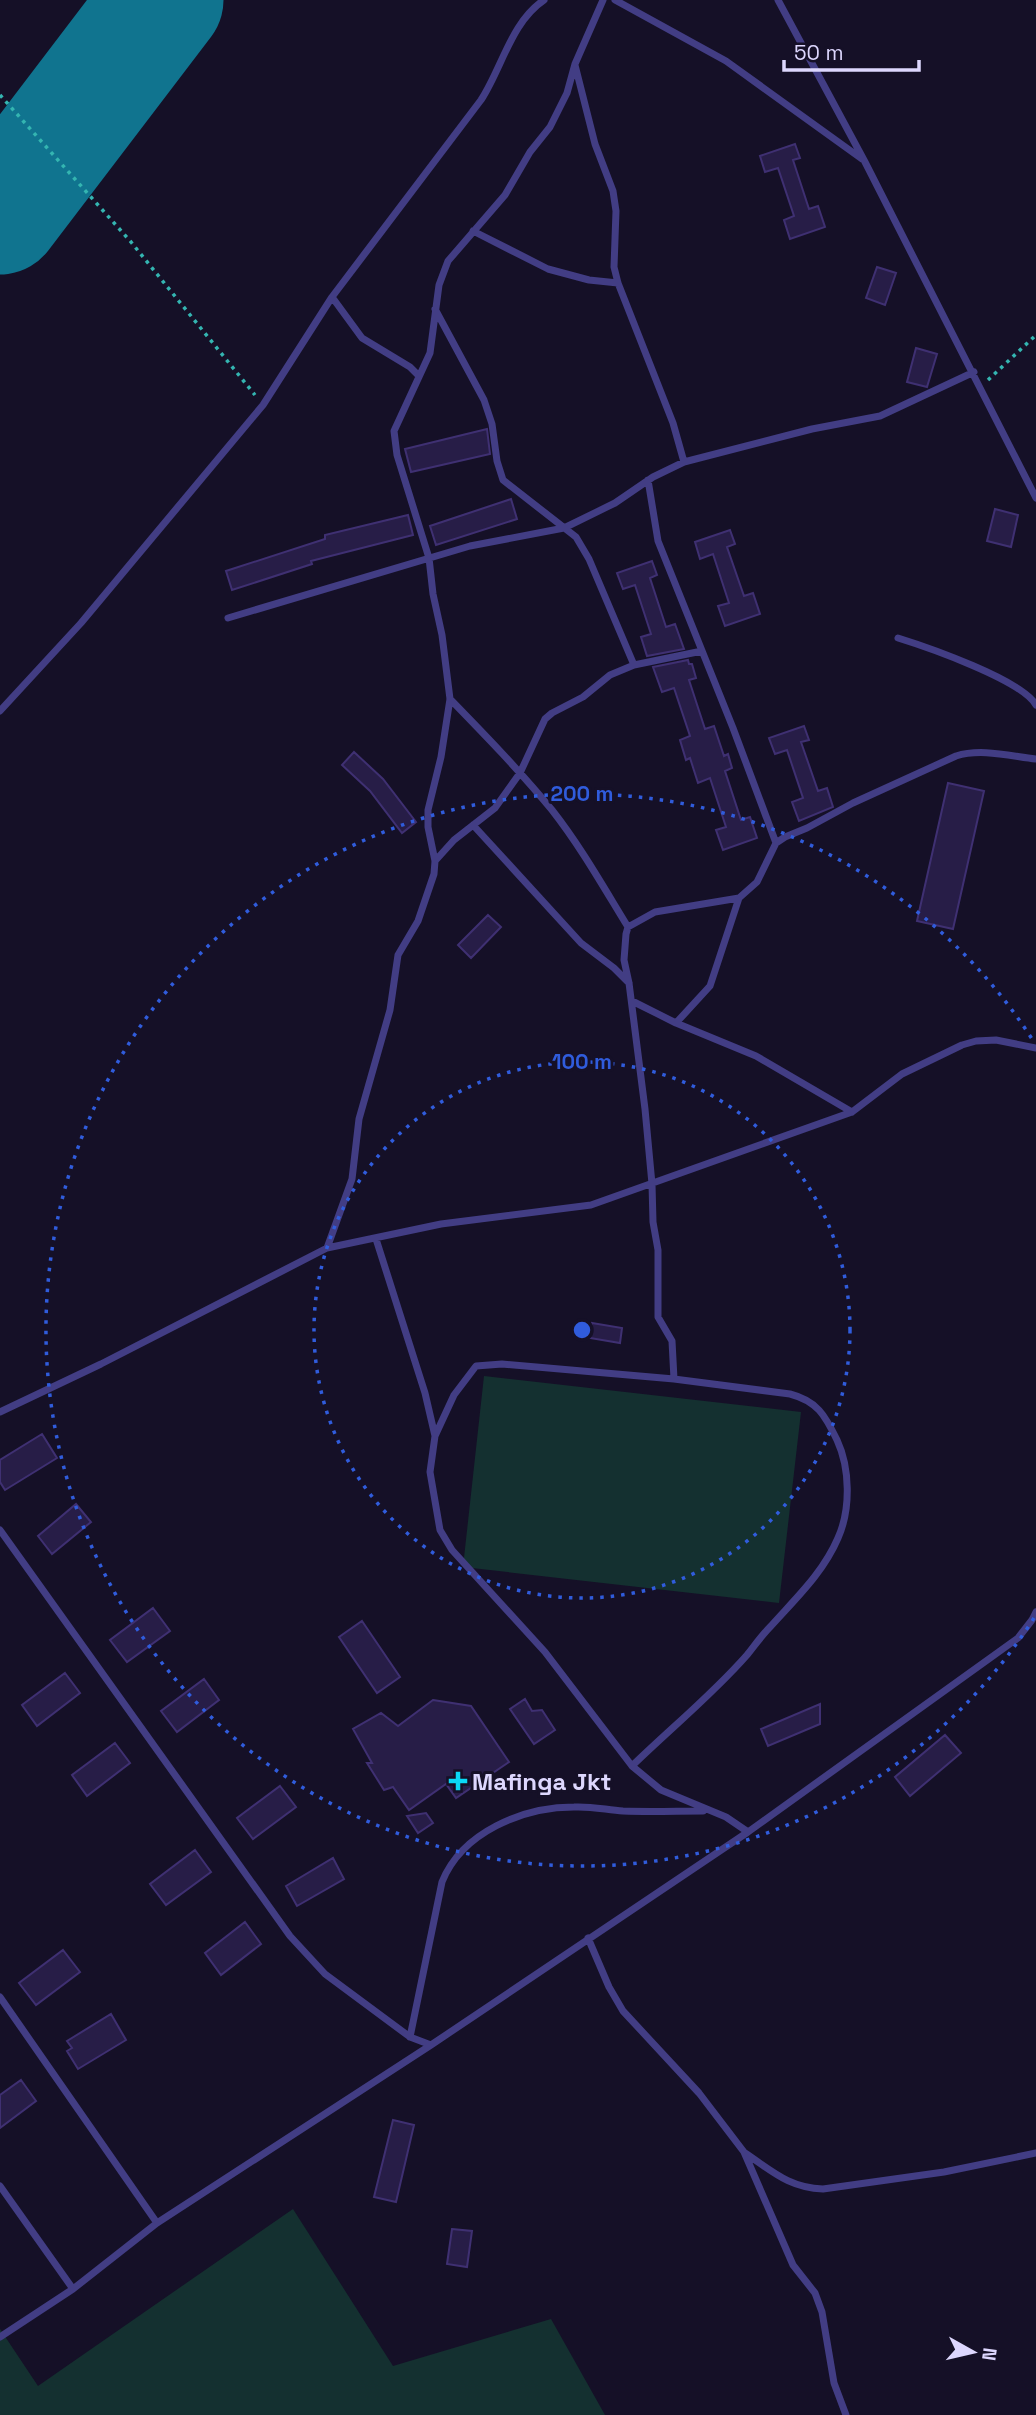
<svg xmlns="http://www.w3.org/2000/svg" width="1036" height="2415" viewBox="0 0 1036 2415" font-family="'Space Grotesk',sans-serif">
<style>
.green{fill:#143030}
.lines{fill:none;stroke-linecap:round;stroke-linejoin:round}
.runway{stroke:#10748f;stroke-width:121}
.building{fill:#271d47;stroke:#3f3072;stroke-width:2}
.path{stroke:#34b5b1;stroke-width:3.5;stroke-dasharray:3.5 5;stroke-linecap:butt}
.lane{stroke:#423d84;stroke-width:7}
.ring{fill:none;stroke:#305cdc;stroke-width:3.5;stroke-dasharray:3.5 7}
.poi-dot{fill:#0ad9f7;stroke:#151027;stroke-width:2.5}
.labels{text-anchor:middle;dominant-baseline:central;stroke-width:6;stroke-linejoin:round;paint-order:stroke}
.poi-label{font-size:24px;font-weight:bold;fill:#ddd7fe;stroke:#151027;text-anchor:start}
.centre{fill:#305cdc;stroke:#151027;stroke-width:3.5}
.ring-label{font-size:21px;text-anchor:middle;font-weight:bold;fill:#305cdc;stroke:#151027;stroke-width:6;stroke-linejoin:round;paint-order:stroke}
</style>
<rect width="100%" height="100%" fill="#151027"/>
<path class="green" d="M484 1376 801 1412 779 1603 463 1567Z
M293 2209 393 2366 551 2319 605 2415H0V2329L38 2386Z"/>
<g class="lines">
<path class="runway" d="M0 214 163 0"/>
</g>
<path class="building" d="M795 144 800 158 793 160 809 209 818 206 825 227 790 239 784 220 794 216 778 168 765 172 760 156Z
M877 267 896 273 885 305 866 298Z
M916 348 937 354 927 387 907 382Z
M487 429 490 454 411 472 405 449Z
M511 499 517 519 436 545 430 526Z
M995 509 1018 515 1011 547 987 541Z
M408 515 413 535 311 561 312 564 232 590 226 571 325 539V535Z
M730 530 735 544 727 547 744 596 753 593 760 614 725 626 718 606 729 603 713 554 700 559 695 542Z
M652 561 657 575 650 578 666 627 675 624 684 649 647 656 641 637 651 634 635 585 623 589 617 573Z
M688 660 689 664H692L696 678 689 680 705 729 714 726 724 756 728 754 732 768 725 771 741 820 750 817 757 838 723 850 716 830 726 827 710 778 698 783 690 758 686 760 680 740 690 736 674 688 662 692 653 667Z
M804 726 809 740 801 742 818 791 827 788 833 807 799 821 792 802 803 798 787 750 775 754 769 738Z
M354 752 383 779 416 822 402 833 370 791 342 765Z
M948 783 984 791 953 929 917 921Z
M488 915 501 927 471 958 458 945Z
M592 1323 622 1328 620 1343 590 1338Z
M42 1434 57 1458 5 1490 0 1482V1460Z
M76 1504 91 1522 52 1554 38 1536Z
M153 1608 170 1631 127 1662 110 1640Z
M362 1621 400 1677 377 1693 339 1637Z
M65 1673 80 1693 37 1726 22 1705Z
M204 1679 219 1700 177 1732 161 1711Z
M525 1699 532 1711 542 1710 555 1730 534 1744 510 1709Z
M433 1700 471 1706 509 1762 456 1798 446 1784 409 1810 393 1787 384 1790 367 1763H372L353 1729 381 1713 398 1726Z
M820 1704V1724L768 1746 761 1729Z
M945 1735 961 1753 910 1796 895 1777Z
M115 1743 130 1763 87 1796 72 1775Z
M280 1786 296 1807 253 1839 237 1818Z
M426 1813 433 1823 418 1833 407 1816Z
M195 1850 211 1872 166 1905 150 1884Z
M333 1858 344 1879 297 1906 286 1886Z
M245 1922 261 1944 221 1975 205 1953Z
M63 1950 80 1972 36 2005 19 1983Z
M111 2014 126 2040 78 2069 67 2051 72 2048 67 2041Z
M21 2080 36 2101 0 2128V2095Z
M393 2120 414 2125 396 2202 374 2197Z
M452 2229 472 2231 467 2267 447 2264Z"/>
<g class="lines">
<path class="path" d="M0 95 131 242 255 395
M988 380 1036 335"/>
<path class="lane" d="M615 0 726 61 862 159
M778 0 865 162 1036 498
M575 65 595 144 613 191 616 211 614 267 618 283 673 423 684 462
M473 231 548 269 589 280 618 283
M332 297 362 338 410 367 419 376
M435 309 484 400 492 424 497 461 503 480 576 537 589 559 634 665
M648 480 658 541 733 728 776 843
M228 618 470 546 564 528 615 503 653 477 684 462 812 429 880 416 974 372
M898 638C927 647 1022 680 1036 705
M450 699C485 735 520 771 552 810 581 847 604 888 628 927
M0 711 81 623 263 405 332 297 481 100C502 68 511 22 544 0
M473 825 581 943 614 968 629 983
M435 861 454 840 495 808 520 773 545 719 552 713 583 697 610 675 634 665 702 651
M632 1001 676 1023 756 1056 852 1112
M676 1023 710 986 739 898
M376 1239 425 1393 435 1436
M327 1248 352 1179 359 1119 390 1010 398 955 418 921 434 874 435 861 428 827V810L441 757 450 699 442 635 433 594 429 558 397 455 394 431 430 353 439 285 448 261 505 195 530 152 550 127 567 93 575 64 603 0
M674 1379 672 1341 658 1317V1250L653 1222 652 1184 645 1109 629 983 624 960 626 934 628 927 655 912 739 898 757 882 776 843 785 837 807 828 853 803 956 756C981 748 1010 756 1036 759
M0 1412 101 1364 327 1248 441 1224 591 1205 852 1112 902 1074 962 1045 976 1041 996 1040 1036 1048
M0 1530 290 1936 325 1974 410 2037 431 2045
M632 1766C670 1729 713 1694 747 1655 755 1645 762 1635 771 1626 796 1598 823 1573 838 1538 851 1509 850 1468 837 1440 825 1415 817 1401 790 1394L674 1379 502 1364 476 1366 454 1395 435 1436 430 1472 440 1530 452 1550 545 1652 632 1766 661 1790 726 1817 748 1832
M588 1938 609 1987 623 2011 699 2093 744 2152 793 2265 815 2293 822 2312 834 2383 846 2415
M0 1997 157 2223
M410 2037 442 1882C462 1832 523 1807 574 1807 591 1806 607 1810 623 1811 650 1812 677 1811 703 1811
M745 2153C772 2171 789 2188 823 2189L944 2172 1036 2153
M0 2186 73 2289
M0 2337 73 2289 157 2223 431 2045 748 1832 1018 1638 1032 1620 1036 1612"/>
</g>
<g class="ring">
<circle cx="582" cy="1330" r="268"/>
<path d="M1034 1618A536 536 0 1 1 1034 1042"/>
</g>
<path class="poi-dot" d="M454.5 1770.5h7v7h7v7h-7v7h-7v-7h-7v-7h7z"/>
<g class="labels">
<g class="poi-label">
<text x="472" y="1781">Mafinga Jkt</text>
</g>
</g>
<circle cx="582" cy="1330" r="10" class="centre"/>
<g class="ring-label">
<text x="582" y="801">200 m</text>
<text x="582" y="1069">100 m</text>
</g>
<g transform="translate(973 2352) rotate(98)" stroke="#151027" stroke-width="5" paint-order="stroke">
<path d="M0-5L12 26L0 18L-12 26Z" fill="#ddd7fe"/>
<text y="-10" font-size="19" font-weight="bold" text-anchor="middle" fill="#ddd7fe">N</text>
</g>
<path d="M784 60v10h135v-10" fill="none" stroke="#ddd7fe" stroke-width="3.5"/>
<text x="794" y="60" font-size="21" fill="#ddd7fe" stroke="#151027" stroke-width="5" paint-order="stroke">50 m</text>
</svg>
